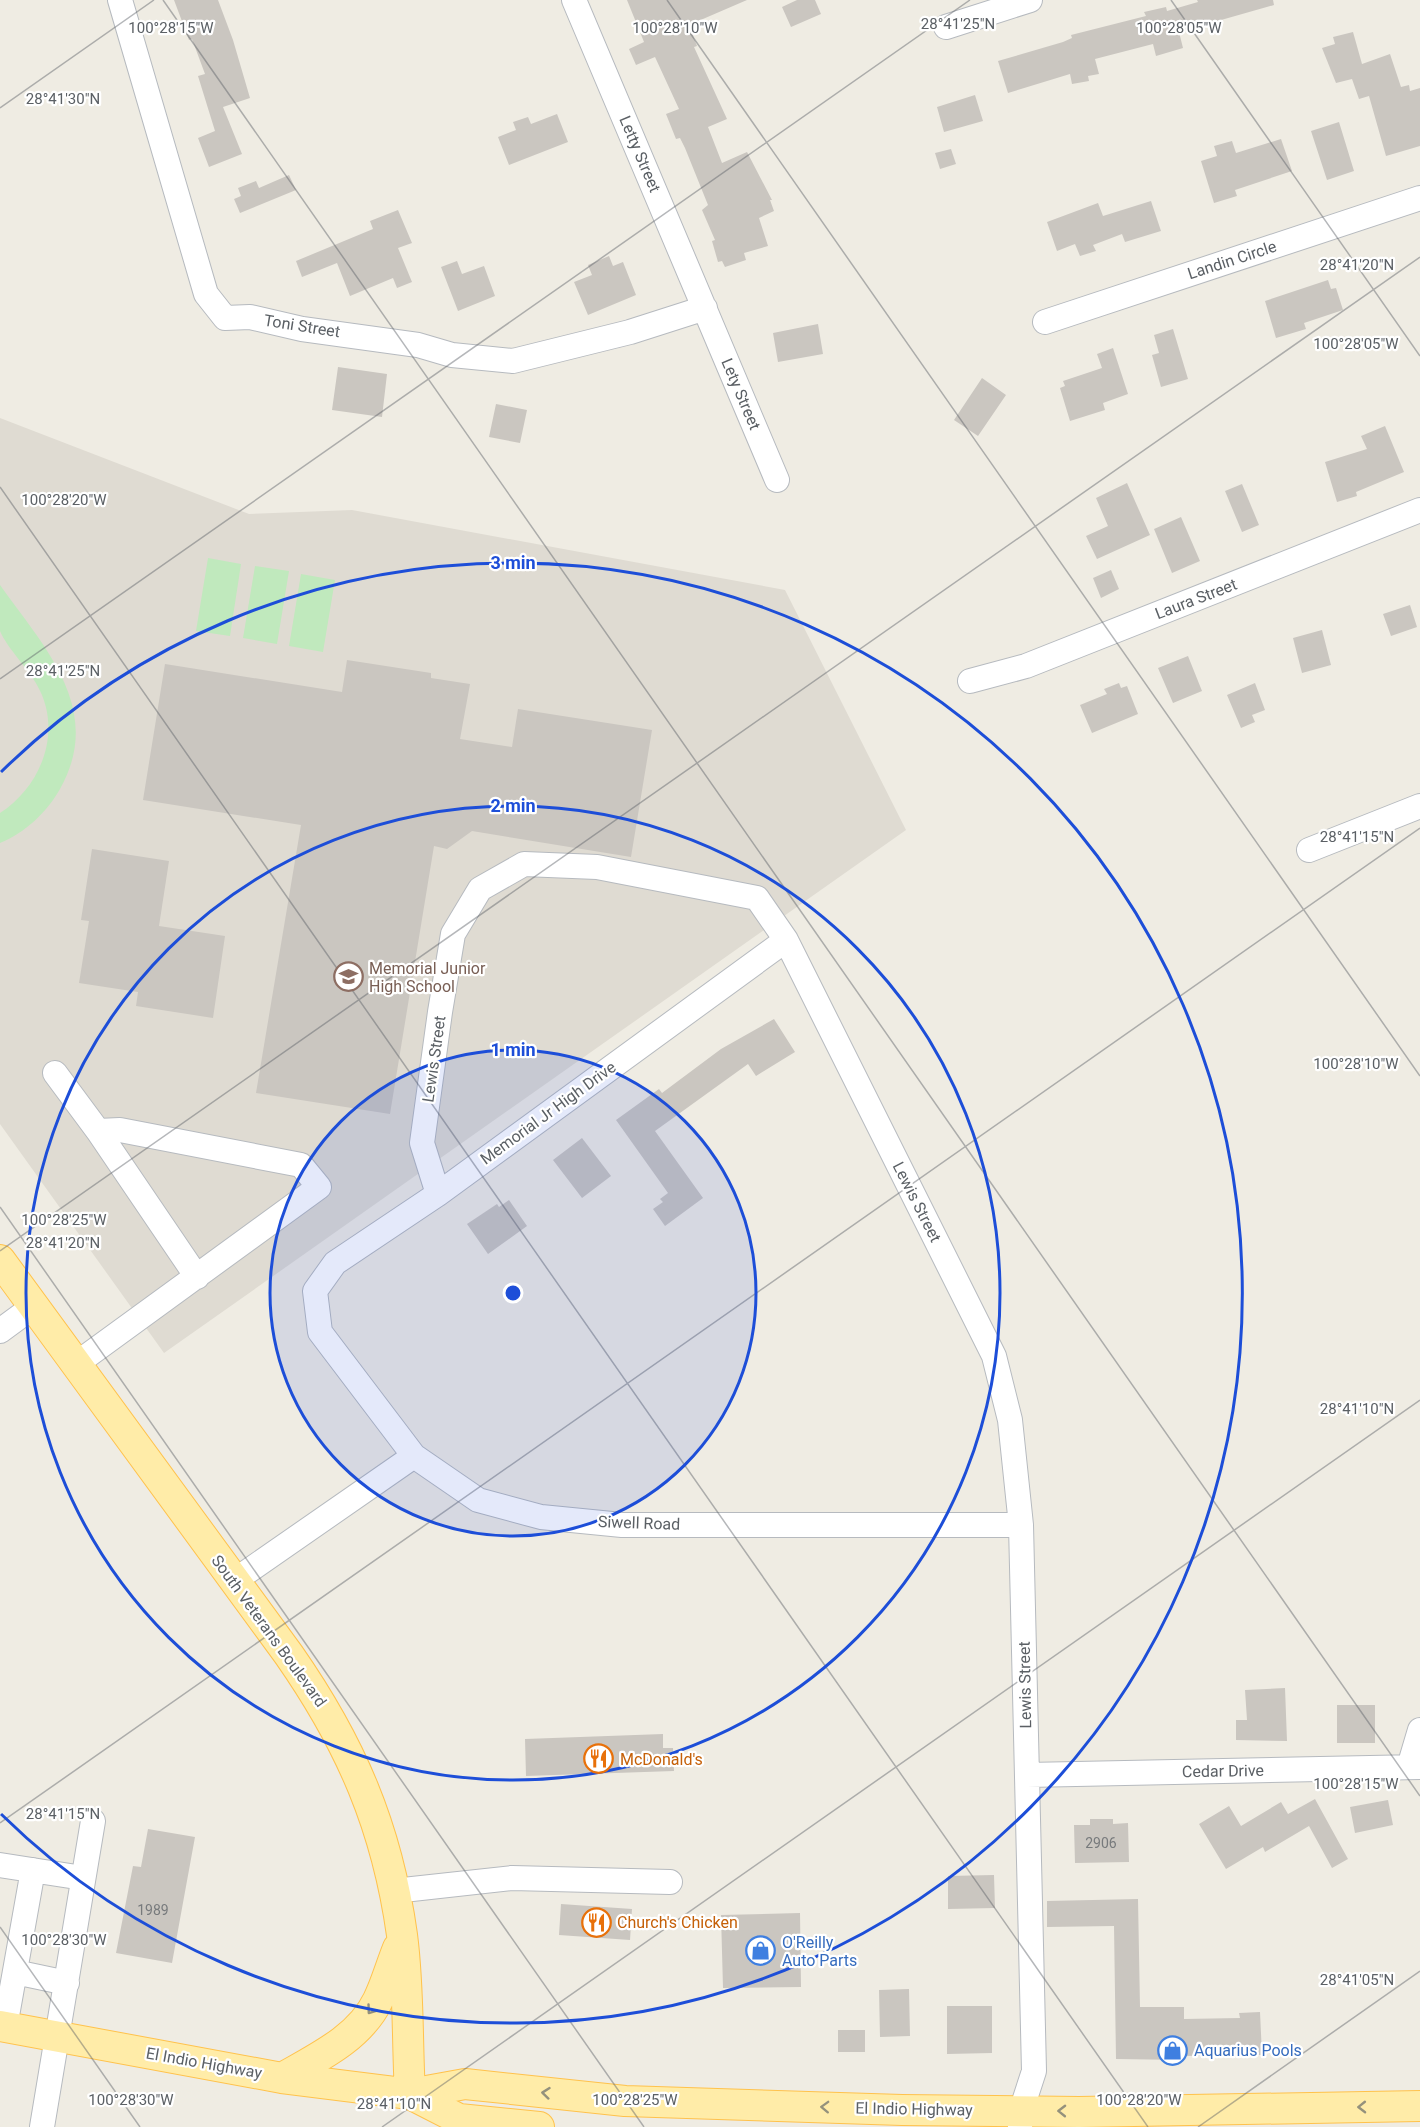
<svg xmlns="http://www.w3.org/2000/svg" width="1420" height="2127" viewBox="0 0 1420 2127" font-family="Roboto,sans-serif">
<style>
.education{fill:#dfdbd2}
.green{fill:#c0e9bd}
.building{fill:#cac6c0}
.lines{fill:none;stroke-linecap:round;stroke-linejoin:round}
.minor-casing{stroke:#b6babf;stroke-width:26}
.major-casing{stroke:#ffc24c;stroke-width:32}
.minor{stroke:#fff;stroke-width:24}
.major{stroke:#ffeca8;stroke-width:30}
.oneway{stroke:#94917c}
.ticks{fill:none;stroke:#5b6065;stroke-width:1.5;stroke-opacity:0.45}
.ring{fill:none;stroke:#1d4ed8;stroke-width:3}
.labels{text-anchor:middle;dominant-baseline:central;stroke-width:4.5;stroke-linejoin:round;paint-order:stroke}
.number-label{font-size:14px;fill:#777a7c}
.street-label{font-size:16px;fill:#5b6065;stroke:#fff}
.education-label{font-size:16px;fill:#785e54;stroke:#fff;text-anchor:start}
.food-label{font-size:16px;fill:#c56008;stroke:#fff;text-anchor:start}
.shop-label{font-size:16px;fill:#366cbe;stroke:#fff;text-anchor:start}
.ticks-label{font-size:15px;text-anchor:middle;fill:#5b6065;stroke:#fff;stroke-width:4.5;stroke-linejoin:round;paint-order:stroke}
.centre{fill:#1d4ed8;stroke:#fff;stroke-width:3}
.ring-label{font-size:18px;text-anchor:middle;font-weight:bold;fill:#1d4ed8;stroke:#fff;stroke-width:4.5;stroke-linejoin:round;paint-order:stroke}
</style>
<rect width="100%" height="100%" fill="#efece3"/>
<path class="education" d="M0 418 249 514 352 510 785 590 906 830 164 1353 0 1124Z"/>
<path class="green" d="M208 558 241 564 230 636 196 631Z
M255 566 289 571 277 644 243 638Z
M301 574 335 580 323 652 289 646Z
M0 585C44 647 105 709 60 789 47 812 25 833 0 843V813C42 786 63 730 37 685 28 668 7 648 0 631 0 619 0 598 0 585Z"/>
<path class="building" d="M174 0H218L233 40 250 98 223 107 242 154 209 167 198 138 215 131 198 76 205 74 192 39 189 40Z
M627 0H747L689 25 697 46 694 47 727 119 708 127 722 163 747 152 772 200H770L774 211 759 218 768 246 744 253 746 260 725 267 722 261 718 262 712 241 715 240 702 210 708 205 685 148 680 138 676 139 666 114 679 109 655 57 636 65 629 49 644 42Z
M797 0H815L821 14 791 27 782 7Z
M1197 0H1273L1274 5 1179 32 1183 48 1156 56 1153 44 1095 59 1099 74 1088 76 1089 81 1072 84 1070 74 1008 93 998 61 1063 42 1072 38 1071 35 1146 16 1144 12 1166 7 1167 11 1198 2Z
M1353 32 1362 64 1390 54 1401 87 1409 85 1410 91 1420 88V146L1386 156 1369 96 1359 99 1352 79 1336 83 1322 48 1335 44 1333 37Z
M975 95 983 121 944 132 937 107Z
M557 114 568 142 509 165 498 137 516 130 513 122 528 117 531 124Z
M1339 122 1354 171 1327 180 1311 131Z
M1281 139 1292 171 1235 190 1237 196 1214 203 1201 161 1217 156 1214 146 1232 141 1236 153Z
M951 149 956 164 940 169 935 153Z
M289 175 296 190 240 213 234 199 241 196 238 188 256 181 259 188Z
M1151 201 1161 231 1125 242 1122 234 1093 245 1096 251 1080 256 1075 244 1057 251 1047 222 1098 203 1103 216Z
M398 210 412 243 398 248 412 282 397 288 393 278 350 296 337 263 302 277 296 261 373 229 370 221Z
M609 256 613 266 623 262 636 295 588 315 574 282 592 275 588 265Z
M457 261 462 274 484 266 495 296 458 311 441 267Z
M1328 280 1331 289 1336 288 1343 310 1304 323 1306 329 1276 338 1265 301Z
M818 324 823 354 778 362 773 333Z
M1173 329 1188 379 1161 387 1152 355 1159 353 1154 335Z
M1113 348 1128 394 1103 403 1105 410 1070 421 1060 388 1065 386 1063 381 1102 368 1097 354Z
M338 367 387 374 382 417 332 410Z
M982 378 1006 395 978 436 954 420Z
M496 404 527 410 520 443 489 437Z
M1385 426 1404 472 1356 492 1357 496 1337 502 1325 462 1367 449 1361 436Z
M1127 483 1150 535 1097 559 1086 536 1108 526 1096 498Z
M1242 484 1259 525 1242 532 1225 491Z
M1181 517 1200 561 1172 573 1154 529Z
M1111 570 1119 589 1101 598 1093 578Z
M1410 605 1417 627 1391 636 1383 614Z
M1322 630 1331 665 1302 673 1293 638Z
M1188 656 1202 691 1173 703 1158 668Z
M347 660 431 673V678L470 684 460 739 512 747 518 709 652 730 631 857 472 831 447 849 434 846 390 1114 256 1093 301 825 143 800 165 664 342 692Z
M1119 683 1121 688 1127 686 1138 714 1092 733 1080 705 1107 694 1104 689Z
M1255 683 1265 710 1252 715 1255 722 1241 728 1227 695Z
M92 849 169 861 159 926 225 936 213 1018 136 1006 138 992 79 983 89 921 81 920Z
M774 1019 795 1052 756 1076 748 1064 655 1131 703 1198 665 1226 653 1209 663 1202 660 1199 668 1193 616 1120 659 1089 662 1093 721 1049Z
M582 1138 611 1176 582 1198 553 1160Z
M509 1200 527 1226 488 1254 467 1224 497 1204 499 1207Z
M1285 1688 1287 1741 1236 1740V1720H1247L1245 1690Z
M1337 1705H1375V1743H1337Z
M663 1734V1748H673L674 1771 526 1776 525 1739Z
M1315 1799 1348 1859 1332 1868 1309 1826 1265 1852 1263 1847 1226 1869 1199 1824 1229 1806 1241 1826 1281 1802 1288 1814Z
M1388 1800 1393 1825 1355 1833 1350 1807Z
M1090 1819H1113V1824L1128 1823 1129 1862 1075 1863 1074 1825H1090Z
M148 1829 195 1837 172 1963 116 1953 133 1866 141 1867Z
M994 1875 995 1908 948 1909V1876Z
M1138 1899 1140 2007H1184V2019L1240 2018 1239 2013 1260 2012 1262 2055 1184 2056V2060L1116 2059 1114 1926 1047 1927V1901Z
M561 1904 632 1909 630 1940 559 1935Z
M800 1913 801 1987 723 1988 721 1915Z
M909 1989 910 2036 880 2037 879 1990Z
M947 2006H992V2053L947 2054Z
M838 2030H865V2052H838Z"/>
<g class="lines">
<defs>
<path id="minor" d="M120 0 206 294 225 318 250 317 302 329 418 345 452 355 513 361 630 332 705 308
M574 0 777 480
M946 27 1030 0
M1045 322 1420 198
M970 681 1026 666 1420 510
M1309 850 1420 806
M786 940 438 1194 335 1263 315 1291 320 1332 414 1456 478 1500 541 1517 622 1525H1021
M55 1073 98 1131 120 1130 301 1165 319 1187 76 1364
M98 1131 197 1277
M438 1194 422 1143 440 1012 453 934 480 889 524 864 597 867 757 898 786 940 994 1356 1010 1420 1021 1525 1034 2071 1021 2111 1020 2127
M0 1331 34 1306
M234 1581 414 1456
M1409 1767 1420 1730
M1027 1775 1420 1767
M0 1865 83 1878
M394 1891 512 1878 670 1882
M15 1972 67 1983
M5 2027 33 1870
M42 2127 93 1821"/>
<path id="major" d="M0 1260 289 1655C351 1744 387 1827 402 1935 409 1987 407 2041 410 2094
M0 2026 282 2078 410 2094 465 2084 625 2101 902 2110 1079 2112 1420 2106
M282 2078C317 2058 360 2038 378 2000 386 1984 391 1965 398 1948
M410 2094 459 2119 539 2127"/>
</defs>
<use href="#minor" class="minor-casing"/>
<use href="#major" class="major-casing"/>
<use href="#minor" class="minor"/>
<use href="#major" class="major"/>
</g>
<defs><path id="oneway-chevron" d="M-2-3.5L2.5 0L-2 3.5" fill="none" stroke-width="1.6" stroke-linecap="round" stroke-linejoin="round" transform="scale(1.5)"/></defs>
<g class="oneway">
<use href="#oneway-chevron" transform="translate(371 2010) rotate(126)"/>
<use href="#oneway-chevron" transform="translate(546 2093) rotate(-174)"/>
<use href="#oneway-chevron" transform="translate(825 2107) rotate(-178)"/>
<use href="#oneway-chevron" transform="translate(1362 2107) rotate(179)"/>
<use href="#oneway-chevron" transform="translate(1062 2111) rotate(-179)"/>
</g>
<path class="ticks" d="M163 0 1420 1796M667 0 1420 1076M1171 0 1420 356M0 108 154 0M0 487 1148 2127M0 679 970 0M0 1207 644 2127M0 1251 1420 257M0 1823 1420 828M0 1927 140 2127M382 2127 1420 1400M1198 2127 1420 1971"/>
<circle cx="513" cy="1293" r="243" fill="#1d4ed8" fill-opacity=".12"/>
<g class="ring">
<circle cx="513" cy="1293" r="243"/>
<circle cx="513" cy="1293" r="487"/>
<path d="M1 772A730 730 0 1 1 1 1814"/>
</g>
<defs>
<symbol id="school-ring" viewBox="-11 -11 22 22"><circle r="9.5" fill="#fff" stroke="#8d6e63" stroke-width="1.5"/><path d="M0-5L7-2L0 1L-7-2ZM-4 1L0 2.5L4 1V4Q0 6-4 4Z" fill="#8d6e63"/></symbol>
<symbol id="restaurant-ring" viewBox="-11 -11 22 22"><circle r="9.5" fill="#fff" stroke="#e8710a" stroke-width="1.5"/><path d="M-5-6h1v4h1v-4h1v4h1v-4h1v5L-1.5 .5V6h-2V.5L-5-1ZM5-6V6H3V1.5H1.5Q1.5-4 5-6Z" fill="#e8710a"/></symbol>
<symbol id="shop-ring" viewBox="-11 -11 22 22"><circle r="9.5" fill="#fff" stroke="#3f7fe0" stroke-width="1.5"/><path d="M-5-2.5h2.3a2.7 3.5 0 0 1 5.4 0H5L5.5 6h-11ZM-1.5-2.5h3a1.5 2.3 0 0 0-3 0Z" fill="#3f7fe0"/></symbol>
</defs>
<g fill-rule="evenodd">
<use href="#school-ring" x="332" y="960" width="33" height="33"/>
<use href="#restaurant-ring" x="582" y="1742" width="33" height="33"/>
<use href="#restaurant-ring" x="580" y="1906" width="33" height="33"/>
<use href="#shop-ring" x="744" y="1934" width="33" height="33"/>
<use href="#shop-ring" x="1156" y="2034" width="33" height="33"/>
</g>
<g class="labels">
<g class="number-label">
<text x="1101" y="1843">2906</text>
<text x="153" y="1910">1989</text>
</g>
<g class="street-label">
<text transform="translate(640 154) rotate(67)">Letty Street</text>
<text transform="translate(1232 260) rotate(-18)">Landin Circle</text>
<text transform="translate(302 326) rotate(9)">Toni Street</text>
<text transform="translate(741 394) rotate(67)">Lety Street</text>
<text transform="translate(1196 599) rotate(-21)">Laura Street</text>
<text transform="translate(434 1059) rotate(-82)">Lewis Street</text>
<text transform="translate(548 1113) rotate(-36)">Memorial Jr High Drive</text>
<text transform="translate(917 1202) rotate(63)">Lewis Street</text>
<text transform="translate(639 1523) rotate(2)">Siwell Road</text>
<text transform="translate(269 1631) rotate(54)">South Veterans Boulevard</text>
<text transform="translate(1025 1685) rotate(-91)">Lewis Street</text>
<text transform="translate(1223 1771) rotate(-1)">Cedar Drive</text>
<text transform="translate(204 2063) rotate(10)">El Indio Highway</text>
<text transform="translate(914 2109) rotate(1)">El Indio Highway</text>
</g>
<g class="education-label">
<text x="369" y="968">Memorial Junior<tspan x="369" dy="18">High School</tspan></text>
</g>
<g class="food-label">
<text x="620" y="1759">McDonald's</text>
<text x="617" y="1922">Church's Chicken</text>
</g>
<g class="shop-label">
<text x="782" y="1942">O'Reilly<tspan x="782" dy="18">Auto Parts</tspan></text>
<text x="1194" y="2050">Aquarius Pools</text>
</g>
</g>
<g class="ticks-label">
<text x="958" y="29">28°41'25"N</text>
<text x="675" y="33">100°28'10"W</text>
<text x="1179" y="33">100°28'05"W</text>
<text x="171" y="33">100°28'15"W</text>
<text x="63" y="104">28°41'30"N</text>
<text x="1357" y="270">28°41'20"N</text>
<text x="1356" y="349">100°28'05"W</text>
<text x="64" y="505">100°28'20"W</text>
<text x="63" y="676">28°41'25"N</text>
<text x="1357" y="842">28°41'15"N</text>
<text x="1356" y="1069">100°28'10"W</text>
<text x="64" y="1225">100°28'25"W</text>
<text x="63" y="1248">28°41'20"N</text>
<text x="1357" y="1414">28°41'10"N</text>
<text x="1356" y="1789">100°28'15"W</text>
<text x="63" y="1819">28°41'15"N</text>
<text x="64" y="1945">100°28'30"W</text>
<text x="1357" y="1985">28°41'05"N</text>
<text x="131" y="2105">100°28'30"W</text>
<text x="635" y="2105">100°28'25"W</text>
<text x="1139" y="2105">100°28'20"W</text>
<text x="394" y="2109">28°41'10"N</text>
</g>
<circle cx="513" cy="1293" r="9" class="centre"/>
<g class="ring-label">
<text x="513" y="569">3 min</text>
<text x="513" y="812">2 min</text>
<text x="513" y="1056">1 min</text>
</g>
</svg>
